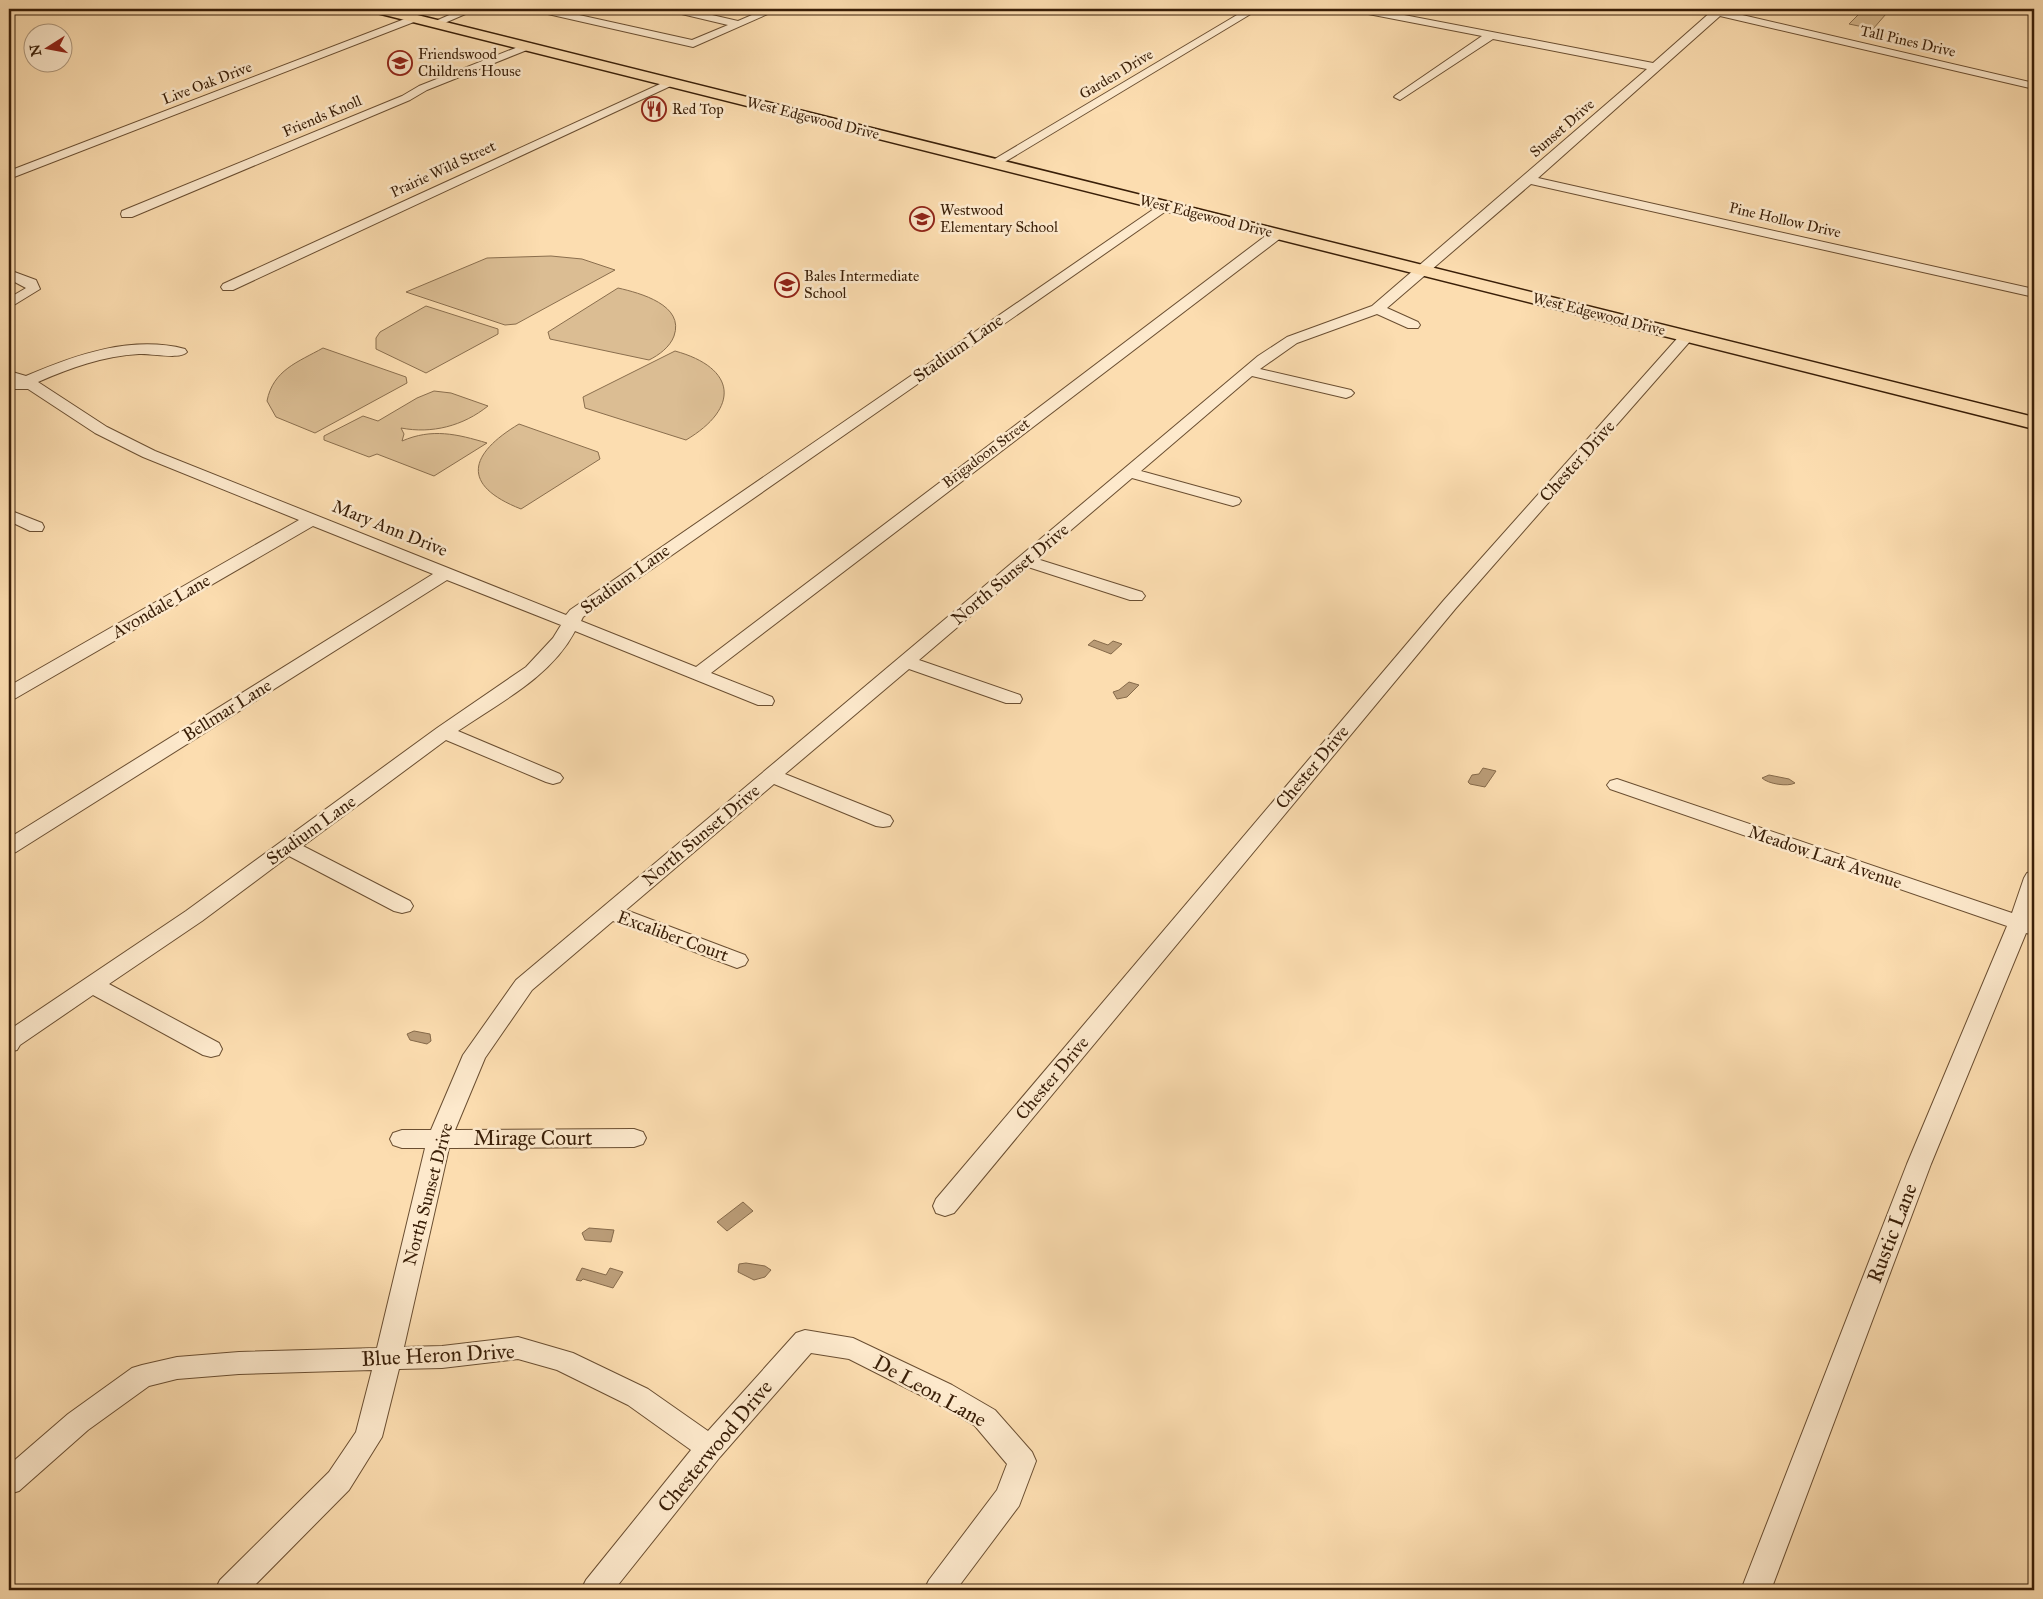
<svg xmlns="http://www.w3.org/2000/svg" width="2043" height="1599" viewBox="0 0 2043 1599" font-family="'IM FELL Great Primer',serif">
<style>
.green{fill:#dbbd93;stroke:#8a6e4d}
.water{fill:#ba9c77;stroke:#866a4a}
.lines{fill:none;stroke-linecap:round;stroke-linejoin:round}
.minor-casing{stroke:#6a4e31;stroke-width:2}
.major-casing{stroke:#391e07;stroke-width:3}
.minor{fill:#fde9cc;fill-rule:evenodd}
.major{fill:#fcddb0;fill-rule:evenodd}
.labels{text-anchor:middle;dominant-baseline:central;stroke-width:5;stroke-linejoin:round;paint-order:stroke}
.far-street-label{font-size:15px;fill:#391e07;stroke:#fde9cc}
.far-poi-label{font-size:15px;fill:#391e07;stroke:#fde9cc;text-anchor:start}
.street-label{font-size:18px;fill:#391e07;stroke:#fde9cc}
.near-street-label{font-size:21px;fill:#391e07;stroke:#fde9cc}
</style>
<rect width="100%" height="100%" fill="#fcddb0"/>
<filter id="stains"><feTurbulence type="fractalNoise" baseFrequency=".004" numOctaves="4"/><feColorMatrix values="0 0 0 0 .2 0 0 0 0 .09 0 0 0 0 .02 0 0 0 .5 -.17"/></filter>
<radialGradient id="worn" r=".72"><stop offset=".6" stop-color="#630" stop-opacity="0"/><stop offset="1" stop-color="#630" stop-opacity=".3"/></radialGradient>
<path class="green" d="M1863 10 1886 14 1873 29 1849 24Z
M551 256 582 259 615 270 516 324 505 325 406 292 487 258Z
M618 288C640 293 685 305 674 336 670 347 659 355 649 360L550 339 548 332Z
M426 306 498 329V334L426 373 376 349V338L380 332Z
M323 348 406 377 407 383 315 433 276 417 267 401C273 370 298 362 323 348Z
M675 351C737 368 740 408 686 440L585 408 583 397Z
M434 391 451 393 488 406C463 426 432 434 401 428L404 434 402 441C432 428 457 434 487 443L434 476 377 454 369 457 324 440V436L363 416 378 421 417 398Z
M519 424 598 452 600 459 521 509C460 485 469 454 519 424Z"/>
<path class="water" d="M1094 640 1108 645 1113 641 1122 644 1111 654 1088 645Z
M1129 682 1139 685 1127 697 1117 699 1113 692 1119 690Z
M1483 768 1496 771 1485 787 1470 784 1468 782 1472 775 1479 774Z
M1769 775 1789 779 1795 783C1788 787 1768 784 1762 778Z
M414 1031 430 1034 431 1041 427 1044 410 1040 407 1034Z
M743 1202 753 1211 727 1231 717 1222Z
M589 1228 614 1230 611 1242 585 1240 582 1233Z
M746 1263 765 1266 771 1270 765 1277 754 1280 738 1272 739 1264Z
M582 1268 606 1275 610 1268 623 1272 613 1288 583 1279 581 1281 576 1280Z"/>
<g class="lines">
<defs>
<path id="minor" d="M463 9H477L440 25 436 26 431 23Z
M534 9H552L692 40 728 25 669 11 668 9H686L738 21 766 9H779L693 47 539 12Z
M1247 9H1259L998 166 994 167 988 163Z
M1353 9H1373L1653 63 1713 10 1726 9 1725 11 2034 83V89L1720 16 1538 178 2034 289V297L1531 184 1387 308 1418 322 1420 325 1418 328H1408L1377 314 1297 343 1260 369 1351 390 1354 393 1351 396 1346 398 1252 376 1141 471 1239 498 1241 501 1239 504 1233 506 1132 478 1037 559 1142 592 1145 596 1142 600H1130L1028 567 919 660 1020 695 1022 699 1020 703H1006L909 669 785 774 890 816 893 821 890 826 883 827 876 826 774 784 626 910 745 955 748 960 745 965 737 968 729 965 613 921 532 990 485 1058 455 1130 634 1129 643 1132 646 1138 643 1144 634 1147 449 1148 404 1347 442 1346 518 1337 573 1353 648 1389 708 1431 796 1333 805 1330 853 1338 952 1385 995 1410 1032 1452 1036 1461 1019 1506 956 1590H924L929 1580 997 1490 1007 1464 975 1426 932 1401 849 1359 811 1353 720 1457 614 1590H581L586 1580 691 1450 628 1405 557 1370 518 1359 442 1368 399 1369 382 1437 349 1490 250 1590H215L220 1580 329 1472 356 1432 372 1370 239 1374 177 1379 149 1386 88 1430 19 1491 9 1494V1465L68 1414 132 1368 142 1365 177 1357 239 1352 377 1348 425 1148H402L393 1145 390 1139 393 1133 402 1130H431L463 1055 516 980 1258 356 1287 337 1372 306 1647 69 1493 39 1400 100 1394 97 1396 95 1482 36 1358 12Z
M415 15 419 16V20L9 179V171Z
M528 43 532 44V48L427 90 410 100 132 217H122L121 214 122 211 402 96 419 86Z
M671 79 675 80V84L233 290H223L221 287 223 284Z
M1164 202 1169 203 1170 206 1169 209 583 617 581 621 696 667 1272 231H1282L1284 234 1282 237 711 673 772 697 774 701 772 705H758L575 631C551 677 499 703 458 731L560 774 563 778 560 782 553 784 546 782 446 740 303 846 410 901 413 906 410 911 402 913 394 911 289 856 202 921 109 984 219 1043 222 1049 219 1055 211 1057 203 1055 93 995 20 1045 17 1050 9 1052V1030L186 911 437 728 526 667 553 638 561 625 447 580 16 852 9 854V838L433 574 313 526 16 698 9 700V686L299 520 143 457 95 433 28 389H12L9 386 13 382 9 380V371L26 376C75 355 131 335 185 349L187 352C181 360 150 353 139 354 103 356 70 368 38 382L107 427 155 451 566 615 570 610Z
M9 270 36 280 40 289 9 308V298L26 288 9 279Z
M1687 332 1694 336 1692 339 1456 608 954 1213 945 1216 936 1213 933 1206 936 1199 1444 600 1682 333Z
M9 510 42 523 44 527 42 531H30L9 521Z
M1617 779 2012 913 2024 878 2027 873 2034 871V909L2031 919 2034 920V935L2026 933 1931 1164 1771 1590H1741L1907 1164 2007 926 1610 789 1607 785 1610 781Z"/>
<path id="major" d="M371 9H393L2034 417V429L373 12Z"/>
</defs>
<use href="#minor" class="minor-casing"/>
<use href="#major" class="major-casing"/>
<use href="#minor" class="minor"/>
<use href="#major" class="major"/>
</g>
<defs>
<symbol id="school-ring" viewBox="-11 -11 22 22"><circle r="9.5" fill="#fde9cc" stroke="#8f2418" stroke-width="1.5"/><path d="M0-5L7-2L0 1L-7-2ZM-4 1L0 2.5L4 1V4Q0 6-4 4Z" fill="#8f2418"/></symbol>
<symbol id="restaurant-ring" viewBox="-11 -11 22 22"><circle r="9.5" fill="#fde9cc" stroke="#8f2418" stroke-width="1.5"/><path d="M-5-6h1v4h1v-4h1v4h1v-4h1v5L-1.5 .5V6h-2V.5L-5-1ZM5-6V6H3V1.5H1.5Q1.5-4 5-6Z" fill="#8f2418"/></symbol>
</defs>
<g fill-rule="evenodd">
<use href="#school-ring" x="386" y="49" width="28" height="28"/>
<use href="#restaurant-ring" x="640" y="95" width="28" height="28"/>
<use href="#school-ring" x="908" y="205" width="28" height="28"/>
<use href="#school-ring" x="773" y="271" width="28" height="28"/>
</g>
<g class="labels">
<g class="far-street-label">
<text transform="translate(1908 41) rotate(13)">Tall Pines Drive</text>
<text transform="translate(1116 74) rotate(-31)">Garden Drive</text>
<text transform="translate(207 83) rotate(-21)">Live Oak Drive</text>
<text transform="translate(322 116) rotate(-23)">Friends Knoll</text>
<text transform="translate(813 118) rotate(14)">West Edgewood Drive</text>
<text transform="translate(1562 128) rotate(-41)">Sunset Drive</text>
<text transform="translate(443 169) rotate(-25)">Prairie Wild Street</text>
<text transform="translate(1206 216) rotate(14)">West Edgewood Drive</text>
<text transform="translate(1785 220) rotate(13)">Pine Hollow Drive</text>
<text transform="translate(1599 314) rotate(14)">West Edgewood Drive</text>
<text transform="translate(986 453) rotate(-37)">Brigadoon Street</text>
</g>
<g class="far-poi-label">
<text x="418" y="54">Friendswood<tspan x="418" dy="17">Childrens House</tspan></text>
<text x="672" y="109">Red Top</text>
<text x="940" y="210">Westwood<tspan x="940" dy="17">Elementary School</tspan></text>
<text x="804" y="276">Bales Intermediate<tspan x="804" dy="17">School</tspan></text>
</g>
<g class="street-label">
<text transform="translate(958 348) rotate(-35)">Stadium Lane</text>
<text transform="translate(1577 461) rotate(-48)">Chester Drive</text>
<text transform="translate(390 528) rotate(22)">Mary Ann Drive</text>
<text transform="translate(1010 574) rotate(-40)">North Sunset Drive</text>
<text transform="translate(625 579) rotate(-36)">Stadium Lane</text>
<text transform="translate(161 606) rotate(-30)">Avondale Lane</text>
<text transform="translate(227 710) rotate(-32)">Bellmar Lane</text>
<text transform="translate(1312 767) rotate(-50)">Chester Drive</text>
<text transform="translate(311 830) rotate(-36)">Stadium Lane</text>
<text transform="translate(701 835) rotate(-40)">North Sunset Drive</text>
<text transform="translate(1825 857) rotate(19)">Meadow Lark Avenue</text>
<text transform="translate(673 936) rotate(20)">Excaliber Court</text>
<text transform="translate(1052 1078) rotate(-50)">Chester Drive</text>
<text transform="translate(428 1194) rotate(-75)">North Sunset Drive</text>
</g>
<g class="near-street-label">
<text x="533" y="1138">Mirage Court</text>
<text transform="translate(1892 1233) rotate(-69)">Rustic Lane</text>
<text transform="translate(438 1355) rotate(-3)">Blue Heron Drive</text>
<text transform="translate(930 1391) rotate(29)">De Leon Lane</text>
<text transform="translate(715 1446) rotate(-50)">Chesterwood Drive</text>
</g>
</g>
<rect width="2043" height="1599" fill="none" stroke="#fcddb0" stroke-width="30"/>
<rect x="10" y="10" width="2023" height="1579" fill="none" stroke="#391e07" stroke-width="2.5"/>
<rect x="15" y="15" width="2013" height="1569" fill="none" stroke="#391e07"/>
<g transform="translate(48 48) rotate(259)"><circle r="24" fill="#fde9cc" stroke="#af987d"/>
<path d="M0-4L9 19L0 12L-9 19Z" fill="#8f2418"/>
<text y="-8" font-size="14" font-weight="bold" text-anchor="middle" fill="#391e07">N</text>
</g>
<rect width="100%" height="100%" filter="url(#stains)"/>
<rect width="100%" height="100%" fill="url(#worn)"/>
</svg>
